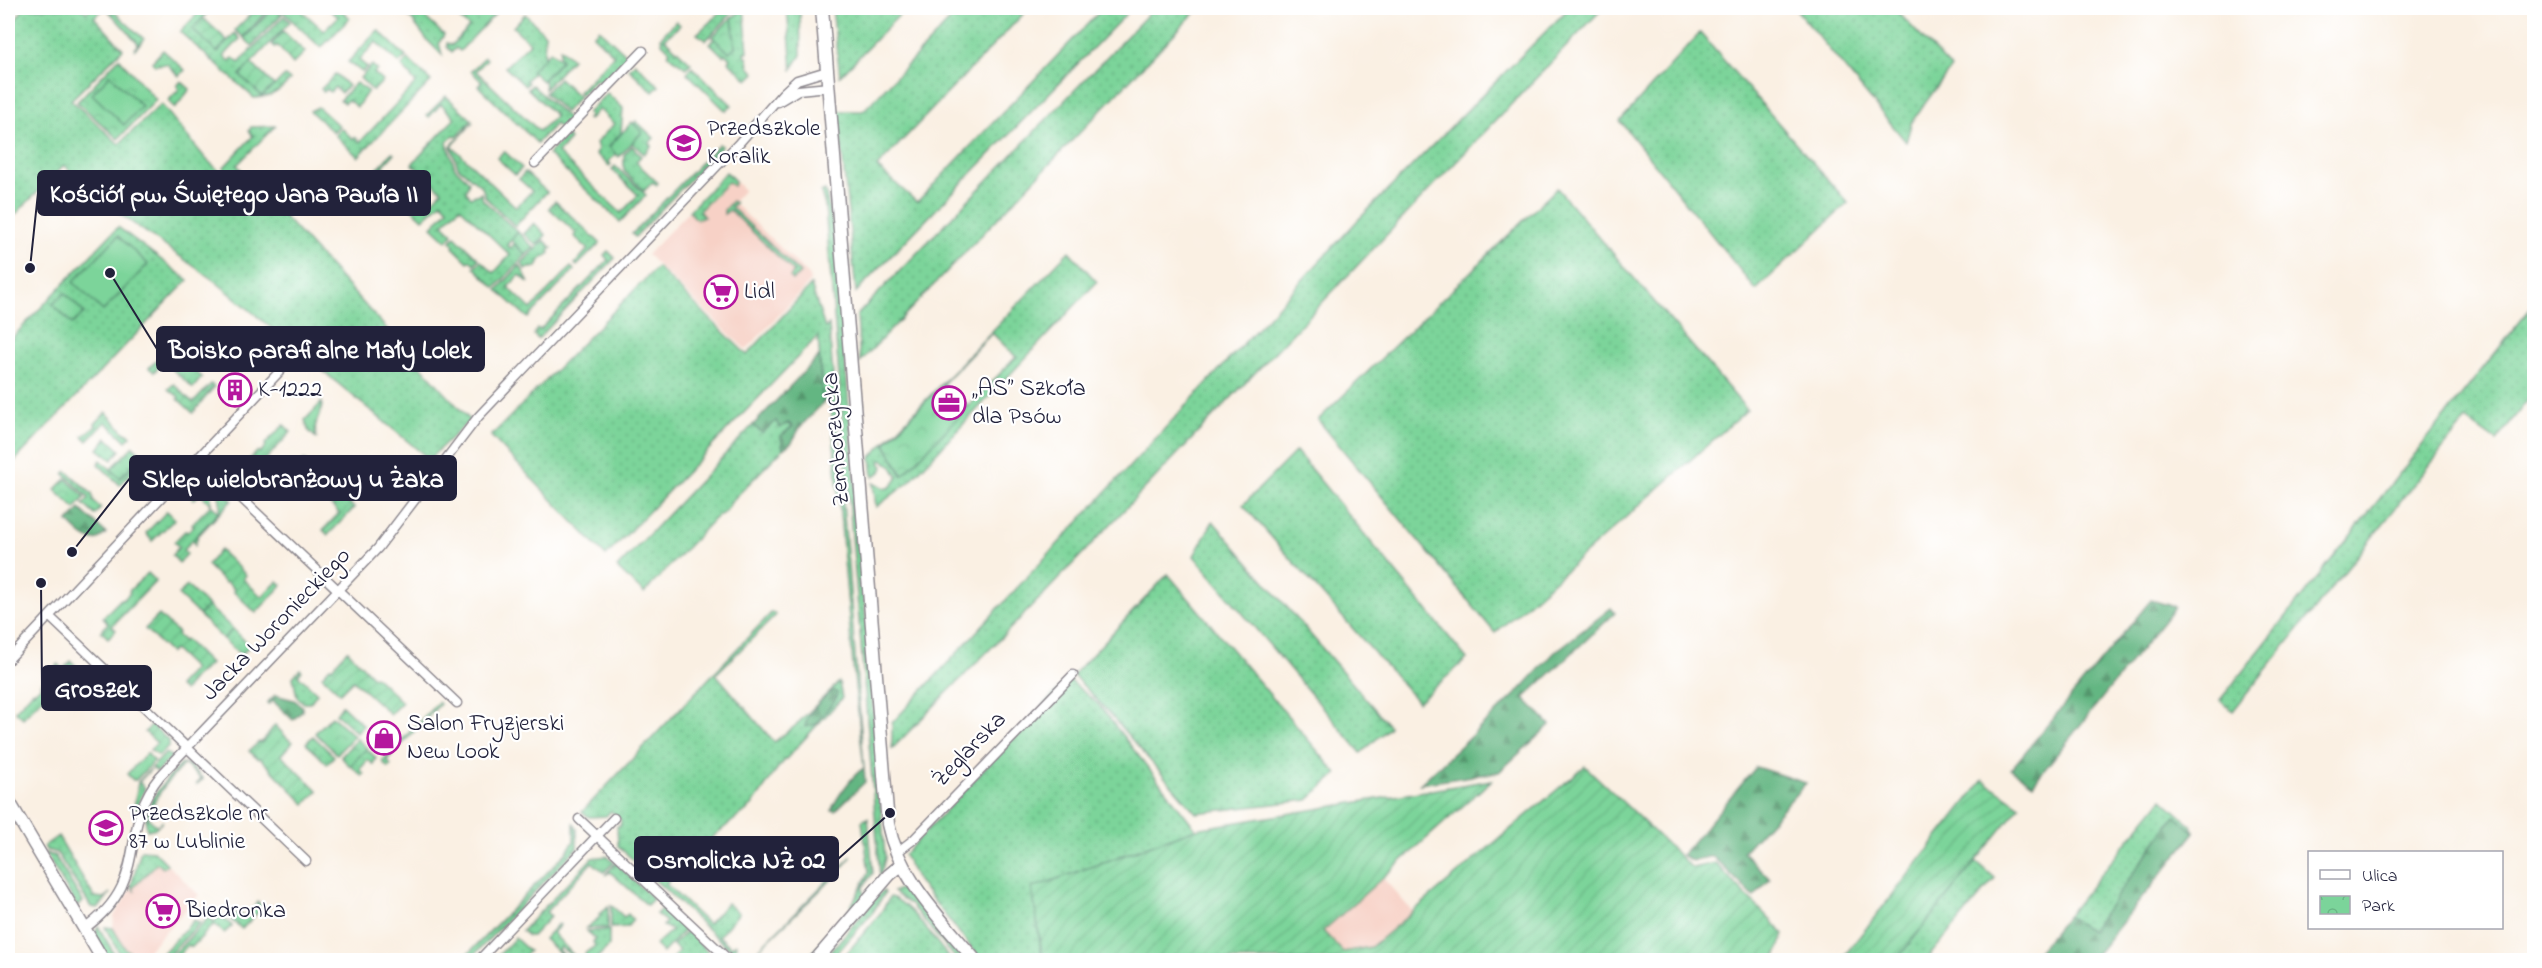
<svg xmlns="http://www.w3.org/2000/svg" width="2542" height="968" viewBox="0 0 2542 968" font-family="'Indie Flower',sans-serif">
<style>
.built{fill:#f7d1c6}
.grass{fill:url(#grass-dots);stroke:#4e7b6a;stroke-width:1.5;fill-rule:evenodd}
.forest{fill:url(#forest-firs);stroke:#436c5e;stroke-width:1.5}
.park{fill:url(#park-crowns);stroke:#4e7b6a;stroke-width:1.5}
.garden{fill:url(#garden-furrows);stroke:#4e7b6a;stroke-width:1.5}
.pitch{fill:#7bd49a;stroke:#4e7b6a;stroke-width:1.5}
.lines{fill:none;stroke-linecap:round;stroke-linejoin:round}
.street-casing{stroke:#8e898f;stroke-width:11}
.secondary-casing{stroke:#8e898f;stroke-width:15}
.street{stroke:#fff;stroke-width:8}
.secondary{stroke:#fff;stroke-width:12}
.labels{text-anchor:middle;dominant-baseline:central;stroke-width:4.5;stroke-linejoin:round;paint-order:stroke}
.poi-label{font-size:24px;fill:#22223b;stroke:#fff;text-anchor:start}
.street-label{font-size:24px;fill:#22223b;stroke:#fff}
.leader{fill:none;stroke:#22223b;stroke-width:2}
.callout-dot{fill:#22223b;stroke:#fff;stroke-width:2}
.callout{fill:#22223b;stroke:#22223b;stroke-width:2}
.callout-label{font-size:26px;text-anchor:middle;font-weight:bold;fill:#fff}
</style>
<defs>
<pattern id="grass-dots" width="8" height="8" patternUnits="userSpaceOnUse" patternTransform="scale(1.5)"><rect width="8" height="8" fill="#7bd49a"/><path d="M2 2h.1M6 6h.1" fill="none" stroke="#6ab686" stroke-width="1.8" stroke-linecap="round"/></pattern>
<pattern id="forest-firs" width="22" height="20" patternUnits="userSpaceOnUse" patternTransform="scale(1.5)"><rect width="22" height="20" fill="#64b682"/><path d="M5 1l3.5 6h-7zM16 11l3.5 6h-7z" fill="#52946c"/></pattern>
<pattern id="park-crowns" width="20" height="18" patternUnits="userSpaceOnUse" patternTransform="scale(1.5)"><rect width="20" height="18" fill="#7bd49a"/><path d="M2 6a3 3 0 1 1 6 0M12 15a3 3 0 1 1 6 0" fill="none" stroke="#6ab686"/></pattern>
<pattern id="garden-furrows" width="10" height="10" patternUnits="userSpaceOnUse" patternTransform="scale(1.5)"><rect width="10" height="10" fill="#7bd49a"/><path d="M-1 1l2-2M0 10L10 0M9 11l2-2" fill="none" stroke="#6ab686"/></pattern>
</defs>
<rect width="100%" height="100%" fill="#fff"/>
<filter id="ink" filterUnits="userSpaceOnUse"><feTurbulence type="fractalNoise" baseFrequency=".0167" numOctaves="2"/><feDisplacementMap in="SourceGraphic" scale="12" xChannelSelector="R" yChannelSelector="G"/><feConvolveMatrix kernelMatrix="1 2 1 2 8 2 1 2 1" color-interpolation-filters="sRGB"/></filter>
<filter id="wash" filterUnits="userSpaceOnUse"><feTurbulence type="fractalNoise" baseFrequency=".008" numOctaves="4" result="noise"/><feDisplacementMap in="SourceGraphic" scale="24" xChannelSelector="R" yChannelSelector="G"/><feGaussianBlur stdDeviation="1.35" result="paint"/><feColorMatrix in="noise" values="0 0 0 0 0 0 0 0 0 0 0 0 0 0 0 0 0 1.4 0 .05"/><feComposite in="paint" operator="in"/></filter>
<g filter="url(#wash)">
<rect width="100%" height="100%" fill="#faf0e3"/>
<path class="built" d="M726 172 744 190 733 202 809 275 810 282 746 350 647 255Z
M157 862 163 868 167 864 199 895 139 960 124 947 113 928 114 916 132 888Z
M1382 877 1413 912 1371 947 1343 952 1322 931Z"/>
<path class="grass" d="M24 8H82L86 12 91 8H110L144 39 134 50 138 43 106 8 94 17 123 49 71 100 119 144 161 104 206 159 226 177 229 173 223 168 253 136 249 131 251 127 275 126 237 165 470 420 429 459 216 282 96 197 64 165 8 222V23L12 25Z
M203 8H211L193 30 217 52 235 33 240 39 224 56 229 61 233 58 239 63 284 16 290 22 240 75 262 96 285 76 290 80C278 93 271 97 254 98L180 32Z
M257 8H270L243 37 235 30Z
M273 8 282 14 252 46 244 38Z
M279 8H299L324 31 338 17 328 8H339L350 18 321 48Z
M403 8H415L444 35 439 43 442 55 427 40Z
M448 8H464L473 16 481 8H497L499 10 460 51 456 48 452 52 447 47V43L452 45 469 27Z
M725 8H737L706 40 697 34Z
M740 8H744L748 52H745L746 58H748L749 67 755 73 748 80 728 61 730 59 725 54 723 56 710 43 715 38 729 52 735 47 732 17 739 13 737 11Z
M787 8H800L801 55 792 69Z
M832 8H906L840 76Z
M962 8H1029L877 167 917 202 1103 8H1132L856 292 838 111H863Z
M1154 8H1199L860 362 857 315Z
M1569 8H1603L1045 593 892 749V723L1357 221Z
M1795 8H1894L1951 68 1912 121 1906 142Z
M525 14 545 34 544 57 532 71 533 73 526 80 528 83 525 86 505 67 530 43 513 27Z
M676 21 680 25 665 39 691 63 686 68 668 55 670 51 662 43 661 37Z
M599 29 631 59 604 86 596 79 581 95 578 92 614 55 593 35Z
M378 30 406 57 399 63 376 42 359 60 367 67 362 72 348 62Z
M1700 33 1848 203 1756 290 1620 121Z
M560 48 572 59 545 89 544 79 561 61 559 58Z
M163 50 185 70 179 76 167 64 155 65 152 62Z
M485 57 487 59 476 71 539 131 556 116 528 89 532 85 569 119V122L562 130 555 124 537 143 478 86 482 82 471 71Z
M408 59 431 81 358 157 335 135 341 128 353 139 355 137 360 142 416 83 402 66Z
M635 63 659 86 653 92 629 69Z
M372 65 377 70 374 73 383 81 373 91 360 78Z
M692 67 732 105 726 111 687 73Z
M336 74 348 86 341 93 335 87 330 92 327 89 324 92 321 89Z
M559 78 579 97 565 112 545 93Z
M181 81 190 89 175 108 168 101 179 89 177 86Z
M356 83 368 91 357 107 348 100 344 103 340 100Z
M607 93 623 108 621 133 609 146 616 154 608 162 611 164 609 166 596 154 598 149 596 143 614 124 599 109 589 120 587 119 590 116 587 113Z
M446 96 472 120 457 136 454 135 447 142 455 168 469 181 466 192 471 197 481 193 483 200 518 232 507 245 510 248 514 244 526 255 495 288 474 267 481 261 494 273 510 255 460 207 443 224 453 234 447 241 432 227 448 209 442 202 423 219 374 173 392 152 394 154 383 166 427 207 442 191 412 164 455 118 441 104 429 117 427 115Z
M318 107 339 126 333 132 310 111Z
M636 121 654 138 649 143 651 146 644 154 632 143 642 132 634 124Z
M473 122 452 146 516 207 532 191 519 179 525 172 547 192 515 226 486 198 482 187 458 167 451 146Z
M566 135 570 139 558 153 621 213 638 195 612 170 615 166 646 195 620 222 548 154Z
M719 144 722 146 635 237 632 234Z
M632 146 641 156 636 162 658 183 656 185 653 182 644 191 624 171V155Z
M504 151 522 168 515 175 497 158Z
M726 172 735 181 733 186 728 182 699 211 704 217 696 219 689 211Z
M1557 188 1747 410 1495 633 1318 420Z
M825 190 834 229 837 259 885 858 880 877 825 206 821 192Z
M555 201 600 243 577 266 575 264 588 249 574 236 576 233 549 208Z
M732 201 735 203 731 207 800 273 793 280 790 277 794 272 730 210 724 214V210Z
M534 223 546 235 536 245 524 234Z
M118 227 188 280 8 468V352L12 348 8 342Z
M455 236 479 259 474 264 470 260 468 262 453 247 454 245 451 241Z
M544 240 552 248 549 251 550 253 540 260 537 267 525 269 522 263Z
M608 251 615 258 538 339 534 335 537 328 540 330 608 260 604 255Z
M1069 251 1097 282 908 483 876 507 873 483C886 488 888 494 898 477L891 465 882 460 880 462 883 467 881 472 873 477 871 457ZM992 333 1016 357 902 475 885 444Z
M520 265 529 283 520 275 508 287 531 309 571 267 574 270 528 318 497 290Z
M657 267 747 355 811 285 825 328 829 325 864 768 853 666 830 396 823 403 818 336 606 556 491 436Z
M2534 304V392L2496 441 2466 420 2233 711 2220 700Z
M181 358 202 377 193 388 172 369Z
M322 402C323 417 311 420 317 439L308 430 305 420Z
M776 420 793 426 781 436 783 449 732 501 725 512 715 518 644 593 617 568 753 425 758 429Z
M107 438 120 450 112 460 98 449Z
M133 446 140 453 138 455 140 457 120 478 111 469Z
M1296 451 1467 659 1418 702 1243 505Z
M202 470 205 473C197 483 204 488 211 496V504L200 494 194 499 182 490Z
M67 471 92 494 94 502 101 508 95 515 83 504 89 498 64 474Z
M210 478 232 500 198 536 195 545 193 539C211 520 235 507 209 483Z
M167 511 175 519 152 541 146 533Z
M1213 521 1390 727 1361 753 1194 556Z
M1168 574 1337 774 1308 800 1196 813 1099 702 1073 675Z
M187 586 208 606 199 615 178 595Z
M772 612 776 615 716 674 774 742 795 726 839 682 842 698 777 769 752 806 716 834 666 884 708 924 727 903 739 913 719 936 731 947 736 944 737 950 748 960H741L618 846 617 826H620L621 820 611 811 606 816 589 817 582 812Z
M233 629 250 646 241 655 223 639Z
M300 669 302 671 298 675 317 693 310 703H304L297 697 293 677Z
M1068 679 1098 704 1196 829 1033 888 1042 960H981L918 881 904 855Z
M438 702 440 704 387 760 391 765 388 768 382 761Z
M342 705 363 725 357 733 336 714Z
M313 736 334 756 327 764 306 743Z
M357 739 376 758 373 764 368 760 360 769 364 774 362 776 341 757Z
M166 753 172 757 157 772 152 768 139 782 145 788 136 810 134 809 138 782Z
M181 764H188L203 779 196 785 201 779 184 764C168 781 155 795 148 818L157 826 163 821 156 828 147 830C140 805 165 781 181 764Z
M2162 799 2192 826 2195 832 2175 816 2091 932 2067 916Z
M868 818 873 873 863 887 864 896 810 960H806L848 912 869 872 862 821Z
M574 824 577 829V848L469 960H462L566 853 574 841Z
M58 836 94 897 104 898 110 893 99 908 91 907 57 853 46 850 44 846Z
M141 850 154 851 167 864 163 868 157 863 133 888 135 892 131 886Z
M45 853 55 856 83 902 77 906Z
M607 856 614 862 604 872 592 862 546 912 551 916 532 936H528L522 931 592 858Z
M852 856 834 877 758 950Z
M1976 861 1995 878 1926 960H1896Z
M616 863 653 899 647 905 610 872 605 875Z
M907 886 967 960H957L911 905 893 892Z
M883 890 885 893 873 912 831 960H823Z
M890 897C908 900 938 945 951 960H841L879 915Z
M258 902 263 907 242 929 231 920 238 912 245 918Z
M611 905 624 917 628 914 633 920 627 927 611 928Z
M608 906V928H586L600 917 599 915Z
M663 908 685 929 663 953 655 945 672 930 663 926 666 922 656 914Z
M220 915 232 926 224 933 214 924 192 947 188 945 176 958 173 955 209 917 214 922Z
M194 920 200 923 164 960 160 956Z
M558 924 560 925 553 933 578 960 581 957 583 959 586 955 585 953 595 946 593 942 595 939 587 931 609 930V946L595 960H577L560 947 558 950 568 960H566L544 939Z
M98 926 118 960H109C103 950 91 938 98 926Z
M105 927 113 928 124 947 139 960H123Z
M687 931 716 960H671L679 951 673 945Z
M515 938 529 951 520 960H494Z"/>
<path class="forest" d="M819 356 823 403 801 426 792 442 783 449 781 436 793 426 788 423 780 428 776 421 762 433 753 425Z
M80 509 106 533C91 549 81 534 68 522Z
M2151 600 2175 607 2033 784 2011 769Z
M1611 608 1615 613 1524 698 1550 725 1499 772 1420 784 1518 692 1554 653Z
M833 690 837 693 836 699 818 721V724L805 727C806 714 823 698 833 690Z
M275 695 294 700 302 706V711L293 720 273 701 269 704 267 703Z
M1756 767 1806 783 1743 852 1770 879 1754 897 1712 856 1692 861 1682 855Z
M864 768 865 782 835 811 832 810C834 801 854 773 864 768Z
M2175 816 2195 832 2092 960H2031L2067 916 2091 931Z"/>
<path class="park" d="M732 17 735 47 729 52 712 37Z
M550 51 561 60 542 81 531 71Z
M119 58 156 100 118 139 77 102Z
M632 122 642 132 619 157 609 147Z
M518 232 534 248 526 255 511 240Z
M943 383 969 406 903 475 885 444Z
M66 479 85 497 75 509 55 490Z
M208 606 233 629 223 639 199 615Z
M332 716 354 736 337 754 315 733Z
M357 739 367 748 350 766 341 757Z"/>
<path class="garden" d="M203 18 226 39V42L217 52 192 29Z
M283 31 305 52 293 64 277 45 275 47 272 44Z
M251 63 274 85 262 96 240 75Z
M180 336 204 358 197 365 178 347 154 372 149 368Z
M174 384 193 403 211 384 214 387 193 413 178 399 179 397 168 389Z
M106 412 126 434 128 433 131 436 126 441 106 422 88 441 83 436 96 426 95 424Z
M284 425 291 432 256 470 260 474 252 482 245 475 252 467 247 462 258 451 260 453 266 446 265 444Z
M142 456 145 459 120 485 98 464 101 460 120 478Z
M304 460 323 478 322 480 328 486 330 485 354 508 328 535 323 530 339 513 319 494 315 497 291 474Z
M211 505 219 512 183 550 187 554 179 563 172 555 179 547 174 542 185 531 187 532 194 526 192 524Z
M220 550 246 575 243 579 262 597 278 581 282 585 256 613 233 591 234 589 227 582 225 583 207 565Z
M148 573 156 581 112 626 116 630 108 638 101 631 108 623 103 617 121 599 123 600 130 593 129 591Z
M159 615 178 633 177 635 184 641 186 640 210 664 194 678 184 691 178 686 194 669 174 650 170 653 145 629Z
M347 650 373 677 375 676 402 702 390 714 353 680 340 693 322 676 330 667 332 668Z
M71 661 78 668 70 677 66 673 23 718 15 711 33 691 34 692 41 686 40 684 58 664 63 669Z
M152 725 169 741V745L159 756 150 750 157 743 145 732Z
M275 725 288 739 293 742 281 755 318 791 305 804 260 758 258 759 249 751 259 742 261 743Z
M147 753 154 761 136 780H133L127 774Z
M1585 766 1692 868 1715 863 1784 934 1775 960H1043L1032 888 1196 829 1492 780 1323 931 1343 952 1371 947Z
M1983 780 2020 806 1896 960H1841Z"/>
<path class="pitch" d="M110 75 142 106 124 125 92 94Z
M118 236 148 264 103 311 73 282Z
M65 293 84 313 72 324 53 304Z"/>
</g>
<g filter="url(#ink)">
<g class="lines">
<defs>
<path id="street" d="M778 102 798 90 829 87
M535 163 643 51
M198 457 457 703
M50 617 306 861
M8 660 281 370
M579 819 729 960
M896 853 913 840 1073 675
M84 929C153 880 116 830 160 776L378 548 478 417 739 143 783 93 797 80 827 71
M479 960 614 818"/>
<path id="secondary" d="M822 8 888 824C899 879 941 919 975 960
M8 800 103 960
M816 960 889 875 901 865"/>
</defs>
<use href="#street" class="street-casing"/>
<use href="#secondary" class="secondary-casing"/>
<use href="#street" class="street"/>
<use href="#secondary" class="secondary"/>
</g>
</g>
<defs>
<symbol id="school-ring" viewBox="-11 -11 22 22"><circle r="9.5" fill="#fff" stroke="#b5179e" stroke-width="1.5"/><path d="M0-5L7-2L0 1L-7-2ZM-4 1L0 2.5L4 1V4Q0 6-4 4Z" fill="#b5179e"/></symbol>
<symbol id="supermarket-ring" viewBox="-11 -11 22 22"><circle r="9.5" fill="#fff" stroke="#b5179e" stroke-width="1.5"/><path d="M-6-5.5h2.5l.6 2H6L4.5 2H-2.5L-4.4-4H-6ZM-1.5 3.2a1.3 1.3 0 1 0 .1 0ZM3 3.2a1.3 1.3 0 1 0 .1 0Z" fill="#b5179e"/></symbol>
<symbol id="building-ring" viewBox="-11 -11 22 22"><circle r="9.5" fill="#fff" stroke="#b5179e" stroke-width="1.5"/><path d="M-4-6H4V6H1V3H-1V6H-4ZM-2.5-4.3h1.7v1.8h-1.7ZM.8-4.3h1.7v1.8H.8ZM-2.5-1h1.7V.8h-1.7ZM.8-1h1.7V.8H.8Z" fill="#b5179e"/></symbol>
<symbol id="office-ring" viewBox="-11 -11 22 22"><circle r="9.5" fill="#fff" stroke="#b5179e" stroke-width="1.5"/><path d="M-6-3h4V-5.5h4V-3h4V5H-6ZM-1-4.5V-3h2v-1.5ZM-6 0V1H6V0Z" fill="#b5179e"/></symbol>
<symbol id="shop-ring" viewBox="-11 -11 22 22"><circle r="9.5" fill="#fff" stroke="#b5179e" stroke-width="1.5"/><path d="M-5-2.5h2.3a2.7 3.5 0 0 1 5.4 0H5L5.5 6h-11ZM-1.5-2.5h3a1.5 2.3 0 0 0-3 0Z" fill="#b5179e"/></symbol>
</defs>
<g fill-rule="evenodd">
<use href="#school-ring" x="665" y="124" width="38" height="38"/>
<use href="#supermarket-ring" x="702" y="273" width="38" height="38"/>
<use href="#building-ring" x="216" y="371" width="38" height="38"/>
<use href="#office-ring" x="930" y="384" width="38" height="38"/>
<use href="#shop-ring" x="365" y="719" width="38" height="38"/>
<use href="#school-ring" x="87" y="809" width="38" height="38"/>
<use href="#supermarket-ring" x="144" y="892" width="38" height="38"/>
</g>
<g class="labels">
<g class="poi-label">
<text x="707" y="129">Przedszkole<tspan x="707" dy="28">Koralik</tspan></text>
<text x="744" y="292">Lidl</text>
<text x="972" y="389">„AS” Szkoła<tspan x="972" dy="28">dla Psów</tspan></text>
<text x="258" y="390">K-1222</text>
<text x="407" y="724">Salon Fryzjerski<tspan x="407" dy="28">New Look</tspan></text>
<text x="129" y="814">Przedszkole nr<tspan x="129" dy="28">87 w Lublinie</tspan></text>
<text x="186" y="911">Biedronka</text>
</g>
<g class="street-label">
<text transform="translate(837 439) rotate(-95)">Zemborzycka</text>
<text transform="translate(277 625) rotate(-46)">Jacka Woronieckiego</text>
<text transform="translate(970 750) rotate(-46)">Żeglarska</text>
</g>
</g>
<path class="leader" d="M30 268L38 193M110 273L157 349M72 552L130 478M41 583L42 688M890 813L838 859"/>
<g class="callout-dot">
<circle cx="30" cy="268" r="6"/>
<circle cx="110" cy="273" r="6"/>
<circle cx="72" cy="552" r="6"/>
<circle cx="41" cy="583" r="6"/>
<circle cx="890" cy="813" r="6"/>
</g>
<g class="callout">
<rect x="38" y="171" width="392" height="44" rx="6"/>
<rect x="157" y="327" width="327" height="44" rx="6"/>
<rect x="130" y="456" width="326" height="44" rx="6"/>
<rect x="42" y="666" width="109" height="44" rx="6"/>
<rect x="635" y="837" width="203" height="44" rx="6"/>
</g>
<g class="callout-label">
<text x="234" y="202">Kościół pw. Świętego Jana Pawła II</text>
<text x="320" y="358">Boisko parafialne Mały Lolek</text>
<text x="293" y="487">Sklep wielobranżowy u Żaka</text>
<text x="97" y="697">Groszek</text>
<text x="736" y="868">Osmolicka NŻ 02</text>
</g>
<rect width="2542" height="968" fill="none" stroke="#fff" stroke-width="30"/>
<rect x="2308" y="851" width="195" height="78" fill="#ffffff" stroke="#a7a7b1" stroke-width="1.5"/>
<rect x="2320" y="870" width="30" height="9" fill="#ffffff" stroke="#a7a7b1" stroke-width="1.5"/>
<text x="2362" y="881" font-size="18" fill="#22223b">Ulica</text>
<rect x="2320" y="896" width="30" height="18" fill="url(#park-crowns)" stroke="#a7a7b1" stroke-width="1.5"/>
<text x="2362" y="911" font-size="18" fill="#22223b">Park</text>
</svg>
